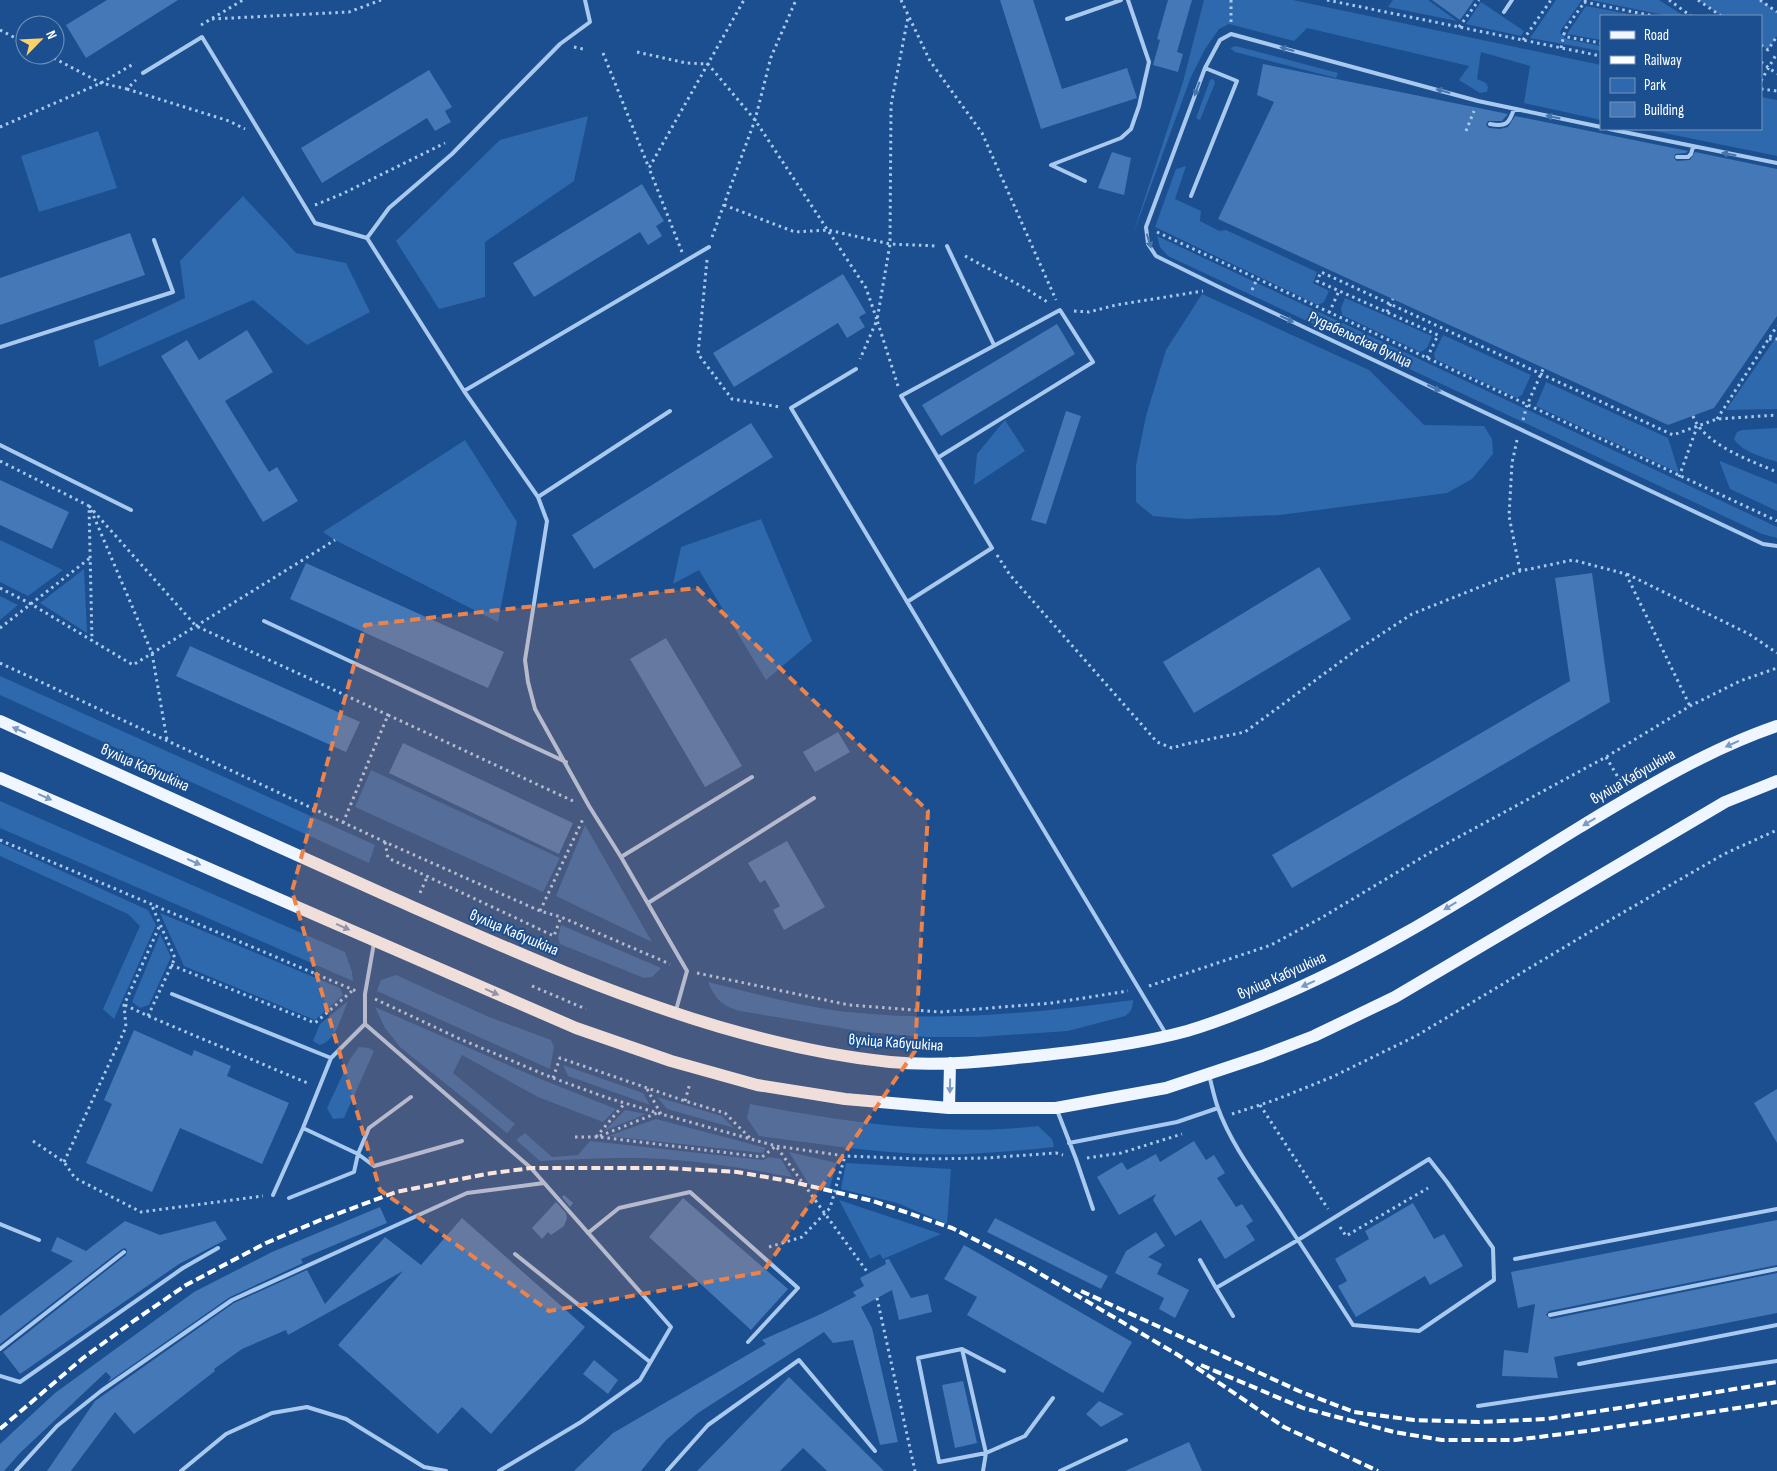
<svg xmlns="http://www.w3.org/2000/svg" width="1777" height="1471" viewBox="0 0 1777 1471" font-family="'Sofia Sans Condensed',sans-serif">
<style>
.green{fill:#2e69ad}
.building{fill:#4478b7}
.lines{fill:none;stroke-linecap:round;stroke-linejoin:round}
.path{stroke:#a9c9ee;stroke-width:3;stroke-dasharray:2.5 4;stroke-linecap:butt}
.lane{stroke:#a9c9ee;stroke-width:4}
.primary{stroke:#f0f6ff;stroke-width:12}
.rail{stroke:#fff;stroke-width:4;stroke-dasharray:9 4;stroke-linecap:butt}
.oneway{fill:#4674ac}
.oneway2{fill:#7b9ac1}
.marked{fill:#ee8249;fill-opacity:0.2;stroke:#ee8249;stroke-width:4;stroke-dasharray:10 6;stroke-linejoin:round}
.labels{text-anchor:middle;dominant-baseline:central;stroke-width:4;stroke-linejoin:round;paint-order:stroke}
.street-label{font-size:16px;fill:#fff;stroke:#1b4f8f}
</style>
<rect width="100%" height="100%" fill="#1b4f8f"/>
<path class="green" d="M1204 0H1293L1601 65V120L1524 103 1530 66 1481 52 1477 79 1486 83 1488 87 1487 92 1480 93 1459 80 1469 66 1307 28 1294 41 1229 24 1219 29 1205 49 1191 77 1132 237 1183 82Z
M1393 0H1428L1457 21 1388 7Z
M1556 0H1582L1561 30 1560 33 1566 39 1601 46V51L1530 38Z
M1590 0H1659L1684 16H1669Z
M1699 0H1760L1777 12V36L1768 50 1761 45V16H1721Z
M1481 2 1524 31 1521 36 1466 24Z
M1586 6 1640 16H1601V40L1567 34Z
M1236 46 1338 73 1336 78 1235 52 1230 48Z
M1212 79 1214 80 1215 83 1200 120 1196 118 1210 80Z
M1761 97 1777 100V156L1645 129H1761Z
M588 116 574 181 485 242V297L439 309 396 241 500 140Z
M98 131 117 188 39 212 21 156Z
M1186 166 1175 199 1201 211 1200 221 1219 231 1226 230 1317 272 1313 283 1329 291 1324 302 1318 305 1155 227 1176 169Z
M243 196 296 253 346 263 370 312 307 345 253 300 99 367 94 341 185 298 180 261Z
M1157 236 1777 527V538L1762 534 1168 256 1160 247Z
M1202 294 1369 370 1424 425 1484 426 1492 439 1493 454 1472 479 1447 493 1280 515 1185 519 1153 516 1136 502V465L1146 416 1166 350Z
M1345 298 1432 336C1429 343 1428 350 1420 352L1342 315 1341 308Z
M1443 335 1531 375 1522 395 1517 398 1435 359 1434 354Z
M1777 336V409L1726 410Z
M1546 382 1668 438 1679 473 1536 406Z
M1005 420 1025 451 974 485 977 454Z
M1777 428V462C1763 457 1742 452 1734 439L1737 432 1742 430Z
M465 440 517 522 498 622 335 540 323 532Z
M1720 461 1777 484V511L1730 489 1720 463Z
M761 519 812 641 766 680 699 570 673 584 681 547Z
M0 540 63 570 28 596 0 582Z
M84 569 87 633 40 603Z
M0 596 18 605 0 620Z
M0 676 375 845 369 863 0 695Z
M371 770 560 858 543 892 355 807Z
M0 801 345 952 352 972 353 981 0 828Z
M585 825 652 942 556 896Z
M0 843 148 910 156 925 114 1019 103 1009 140 926 128 914 0 856Z
M160 913 340 988 343 995 315 1020 184 966Z
M561 925 661 968 652 977 644 978 560 944 558 937Z
M160 934 171 957 149 1005 140 1008 132 1002Z
M396 975 489 1017 551 1040 554 1047 550 1069 377 991 381 980Z
M708 982C758 994 809 1009 860 1013 951 1022 1043 1012 1133 1000 1133 1008 1131 1012 1125 1016L1068 1031 979 1037H925L865 1032 740 1011C721 1005 716 1000 708 982Z
M348 1001C341 1016 337 1040 320 1045L313 1041 320 1024Z
M375 1007 538 1078 616 1109 603 1122 538 1097 462 1055 453 1073 515 1124 507 1133 400 1047 385 1028Z
M359 1047 369 1048 374 1051 344 1118 333 1119 327 1108 350 1059Z
M563 1065 643 1093 650 1105 568 1076Z
M657 1097 722 1116 734 1128 667 1109Z
M750 1104C845 1122 942 1137 1038 1126L1052 1139 1054 1147C1005 1152 954 1157 904 1153 856 1150 807 1142 759 1136L747 1118Z
M625 1110 646 1114 604 1131Z
M656 1119 766 1148 763 1153 608 1136Z
M525 1133 552 1157 578 1155 590 1141 763 1160 769 1157 781 1159 792 1177C753 1170 714 1163 675 1160 632 1156 584 1159 540 1161L516 1140Z
M789 1152 837 1163 829 1190 810 1186Z
M846 1163 951 1169 947 1224 897 1203 841 1189Z
M839 1200 941 1234 883 1259 880 1254 870 1259Z"/>
<path class="building" d="M107 0H178L86 58 66 25Z
M1000 0H1033L1062 89 1127 68 1137 98 1041 129Z
M1168 0H1192L1177 52 1183 54 1178 72 1153 65 1160 40 1157 39Z
M1432 0H1474L1460 20Z
M1263 64 1508 114 1502 121H1488L1486 125 1489 128 1500 129 1508 127 1515 116 1688 151 1686 153 1675 154 1674 158 1677 161 1690 160 1695 152 1777 169V316L1714 408 1668 425 1218 219 1274 102 1257 95Z
M429 70 452 107 445 111 451 122 435 131 427 118 322 183 301 148Z
M1112 152 1131 158 1124 195 1098 188Z
M642 184 664 221 656 226 662 236 648 245 640 232 534 297 513 263Z
M130 233 145 275 0 325V278Z
M843 274 866 313 859 317 865 327 847 338 838 323 734 387 713 353Z
M1057 324 1075 354 941 436 922 405Z
M247 330 273 372 225 401 269 472 277 467 298 501 263 522 161 356 187 340 199 360Z
M1066 411 1081 416 1046 524 1031 520Z
M751 423 773 457 594 569 572 535Z
M0 480 69 512 52 549 0 525Z
M306 563 504 652 488 688 290 599Z
M1319 567 1351 619 1194 713 1163 662Z
M1592 573 1610 702 1292 888 1272 855 1570 681 1555 578Z
M666 638 742 766 705 787 630 659Z
M190 646 360 722 346 752 176 676Z
M838 732 850 752 815 772 803 752Z
M403 743 573 823 559 854 389 773Z
M787 841 825 907 784 930 773 910 780 906 765 880 760 883 748 863Z
M134 1030 192 1056 194 1050 231 1066 227 1076 289 1103 262 1164 180 1128 152 1192 86 1163 112 1104 104 1100Z
M1777 1089V1143L1754 1103Z
M1194 1141 1206 1160 1214 1155 1225 1173 1217 1178 1236 1207 1242 1204 1253 1221 1246 1226 1255 1240 1225 1259 1201 1220 1175 1236 1153 1200 1156 1194 1119 1215 1097 1177 1122 1162 1127 1170 1156 1154 1160 1162Z
M564 1195 573 1203 570 1207 562 1197Z
M683 1198 788 1289 751 1330 649 1237Z
M556 1202 566 1213 567 1218 564 1226 551 1235 548 1232 542 1239 532 1228Z
M1413 1203 1434 1239 1444 1234 1463 1266 1430 1285 1425 1276 1356 1317 1338 1286 1347 1281 1335 1259 1369 1239 1365 1231Z
M380 1207 387 1223 301 1259 303 1263 230 1297 108 1382 111 1377 106 1372 20 1453 4 1471H0V1444L55 1393 194 1292 272 1252Z
M462 1218 585 1327 491 1434 462 1407 438 1434 338 1345 403 1271 288 1335 286 1330 242 1349 214 1369 215 1371 134 1434 115 1412 71 1471H47L95 1401 234 1303 307 1270 325 1304 385 1237 421 1265Z
M995 1218 1108 1276 1101 1289 987 1232Z
M1777 1220V1265L1549 1311 1546 1315 1551 1319 1777 1273V1313L1554 1357 1558 1378 1502 1376 1504 1350 1528 1353 1535 1304 1518 1308 1511 1272Z
M125 1221 160 1235 215 1221 227 1239 179 1264 20 1374 3 1352 126 1255 127 1250 125 1248 122 1249 0 1344V1316L73 1261 51 1251 57 1237 86 1251Z
M1156 1232 1165 1246 1148 1257 1162 1264 1157 1274 1189 1290 1175 1318 1159 1309 1164 1298 1115 1273 1126 1251Z
M964 1245 1132 1342 1103 1393 967 1315 977 1297 944 1279Z
M889 1259 911 1298 928 1294 932 1312 899 1320 892 1290 861 1307 872 1328 898 1442 880 1445 853 1340 833 1343 824 1332 698 1413 666 1440 641 1471H574L613 1433 766 1344 762 1340 821 1314 856 1296 853 1292 864 1286 860 1278 886 1264 885 1260Z
M594 1360 618 1380 608 1394 583 1374Z
M789 1377 884 1471H827L803 1448 780 1471H697Z
M963 1381 977 1443 955 1448 942 1385Z
M1099 1401 1124 1414 1101 1427 1086 1414Z
M1189 1442 1202 1471H1125Z"/>
<g class="lines">
<path class="path" d="M901 0 930 61 982 133 1056 300
M1231 0V23
M1327 0 1601 56
M1586 0 1566 28 1564 34 1567 37 1601 43
M1669 0 1691 16
M1698 0 1721 16
M1760 0 1777 12
M1584 2 1654 16
M212 19 349 12 381 0
M201 25 243 0
M1459 27 1479 0
M0 30 25 43
M1523 40 1551 0
M1761 45 1768 50 1777 36
M574 47 583 49
M1561 48 1564 34
M637 52 686 63 708 64 755 120 866 288 877 320 860 359
M603 53 649 168
M48 55 101 83 127 89 136 80
M1761 62 1777 74
M1761 81 1777 53
M127 89 229 121 245 129
M1761 89 1777 91
M0 127 101 83 135 63
M1466 131 1474 111
M315 205 342 194 445 143
M724 205 795 232 828 230 890 244 937 246
M1157 232 1777 521
M712 237 755 120 771 57 796 0
M682 252 649 168 744 0
M965 256 1023 287 1049 303
M707 260 698 354 732 399 780 407
M1252 290 1257 279
M1074 311 1089 312 1116 305 1203 291
M1387 312 1393 299
M1329 313 1339 291
M1769 339H1777
M1427 358 1438 335 1317 281 1321 272 1673 435 1717 419 1777 415
M898 386 877 320 890 244 891 105 908 17
M1693 416C1703 444 1751 461 1777 472
M1717 419 1777 326
M1523 420 1527 405 1544 367
M1517 440 1512 463 1509 516 1520 571
M0 461 89 506 92 641
M1679 477 1697 427
M89 506 196 626 388 715
M91 510 152 653 167 740
M997 555 1010 575 1157 742 1172 748 1186 744 1245 732 1351 654 1412 614 1520 571 1573 560 1626 574 1690 706
M1627 574 1749 634 1777 653
M0 588 31 604 133 665 335 540
M0 628 90 558
M0 663 385 842 540 911 561 917 670 964
M1606 757 1622 784
M343 823 388 715 573 801
M0 840 356 991
M385 842 388 858 554 936 561 917
M420 893 428 875
M540 911 583 819
M171 965 315 1023 352 991
M697 973 849 1005 941 1012 1052 1003 1128 991
M532 986 586 1009
M1149 986 1271 945 1321 918 1431 852 1606 757 1690 706 1740 681 1777 668
M375 999 460 1039 553 1078 605 1097 661 1114 776 1146 845 1156 922 1159 986 1158 1056 1153 1063 1155
M125 1005 148 1016 310 1084
M148 1016 175 958 152 906
M553 1078 560 1058 685 1101 725 1113 751 1139
M647 1089 661 1114
M685 1101 690 1083
M1260 1105 1328 1209
M1232 1114 1275 1100 1332 1077 1416 1036 1598 927 1724 854 1777 830
M600 1136 657 1113
M575 1137H599L762 1157 776 1146 868 1273
M596 1137 625 1103
M33 1141 64 1162 75 1178 141 1212 263 1196
M1087 1158 1121 1153 1182 1134
M64 1162 126 1027 124 1005 160 925
M1340 1227 1346 1236 1428 1188
M769 1247 802 1237 830 1208 845 1156
M877 1298 915 1471"/>
<path class="lane" d="M1504 12 1512 0
M1067 19 1121 0
M143 73 202 37 315 223 367 238 464 391 538 497 547 521 525 660 528 682 535 709 589 806 621 857 687 971 676 1010
M1490 124C1506 127 1509 124 1514 109
M1601 127 1478 101 1231 34 1220 40 1205 68 1146 227 1148 244 1156 256 1221 288 1763 544 1777 546
M1609 129 1777 163
M1677 157H1688L1691 154 1693 147
M1085 181 1051 165 1121 138 1131 129 1139 106 1149 62 1128 0
M1191 196 1237 81 1205 68
M367 238 389 208 452 154 560 44 590 22 585 0
M947 246 994 345
M0 347 173 292 154 240
M856 369 791 408 1166 1034
M464 391 709 247
M0 445 131 510
M538 497 670 411
M907 602 992 548 901 396 1060 310 1093 362 939 457
M264 621 566 762
M621 857 752 777
M648 903 814 798
M172 994 331 1058
M365 1024 531 1168 671 1327 640 1380 581 1422 499 1471
M1057 1110 1076 1159 1093 1209
M303 1128 358 1154 369 1128 411 1097
M1069 1143 1177 1122 1218 1108
M273 1195 303 1128 331 1058 365 1024V994L374 943
M289 1198 354 1172 358 1154 374 1166 462 1141
M0 1224 39 1240
M588 1233 619 1208 690 1192 798 1288 748 1342
M515 1254 650 1362
M1515 1259 1777 1209
M1200 1260 1216 1288 1298 1240 1429 1159 1447 1182 1493 1248 1494 1280 1419 1331 1353 1325C1330 1289 1306 1252 1282 1216 1260 1182 1232 1147 1218 1108 1214 1097 1212 1086 1209 1075
M1216 1288 1233 1316
M1550 1315 1777 1269
M0 1349 124 1252
M962 1349 1004 1371
M1579 1364 1777 1325
M0 1376 20 1382 183 1268 218 1248
M1478 1406 1777 1361
M16 1471 57 1426 101 1391 232 1300 467 1193 544 1183
M181 1471 226 1434 272 1413 307 1407 346 1419 424 1467 446 1471
M667 1471 708 1425 799 1360 875 1451
M983 1471 986 1453 962 1349 918 1358 939 1462 986 1453 1025 1436 1053 1398
M1060 1471 1126 1440"/>
<path class="primary" d="M0 721C129 779 258 837 388 896 497 944 605 993 720 1027 775 1043 832 1056 890 1062 944 1067 1000 1060 1053 1054 1098 1049 1143 1043 1187 1031 1214 1023 1242 1012 1268 1001 1378 956 1479 889 1580 827 1643 789 1707 750 1777 726
M0 778 576 1028 671 1061 757 1085 845 1099 949 1108H1056L1166 1088 1262 1056 1314 1036 1395 997 1725 802 1777 781
M949 1108 950 1063"/>
<path class="rail" d="M1081 1291 1299 1391 1354 1412 1414 1420 1479 1422 1546 1419 1626 1407 1777 1382
M1201 1365 1303 1408 1394 1432 1442 1440H1515L1594 1430 1777 1402
M0 1429 83 1358 135 1320 186 1285 266 1243 318 1221 396 1192 486 1174 531 1168H667L737 1172 789 1181 873 1201 952 1228 1027 1266 1178 1355 1284 1427 1378 1471"/>
</g>
<defs><path id="oneway-solid" d="M-6-.8H1V-3.2L6.5 0L1 3.2V.8H-6Z" transform="scale(1.25)"/></defs>
<g class="oneway">
<use href="#oneway-solid" transform="translate(1287 49) rotate(-165)"/>
<use href="#oneway-solid" transform="translate(1197 89) rotate(110)"/>
<use href="#oneway-solid" transform="translate(1443 91) rotate(-165)"/>
<use href="#oneway-solid" transform="translate(1553 117) rotate(-168)"/>
<use href="#oneway-solid" transform="translate(1729 154) rotate(-169)"/>
<use href="#oneway-solid" transform="translate(1149 241) rotate(73)"/>
<use href="#oneway-solid" transform="translate(1287 319) rotate(25)"/>
<use href="#oneway-solid" transform="translate(1434 388) rotate(25)"/>
</g>
<g class="oneway2">
<use href="#oneway-solid" transform="translate(19 730) rotate(-156)"/>
<use href="#oneway-solid" transform="translate(1732 744) rotate(156)"/>
<use href="#oneway-solid" transform="translate(45 797) rotate(24)"/>
<use href="#oneway-solid" transform="translate(1589 822) rotate(149)"/>
<use href="#oneway-solid" transform="translate(194 862) rotate(24)"/>
<use href="#oneway-solid" transform="translate(1450 906) rotate(149)"/>
<use href="#oneway-solid" transform="translate(343 927) rotate(24)"/>
<use href="#oneway-solid" transform="translate(1308 984) rotate(156)"/>
<use href="#oneway-solid" transform="translate(492 992) rotate(24)"/>
<use href="#oneway-solid" transform="translate(950 1086) rotate(91)"/>
</g>
<path class="marked" d="M697 588 928 811 915 1051 763 1272 549 1311 380 1190 292 891 365 625Z"/>
<g class="labels">
<g class="street-label">
<text transform="translate(1360 340) rotate(25)">Рудабельская вуліца</text>
<text transform="translate(145 768) rotate(24)">вуліца Кабушкіна</text>
<text transform="translate(1633 777) rotate(-30)">вуліца Кабушкіна</text>
<text transform="translate(514 933) rotate(23)">вуліца Кабушкіна</text>
<text transform="translate(1282 976) rotate(-24)">вуліца Кабушкіна</text>
<text transform="translate(896 1043) rotate(4)">вуліца Кабушкіна</text>
</g>
</g>
<rect x="1600" y="15" width="162" height="115" fill="#1b4f8f" stroke="#7695bc"/>
<rect x="1610" y="31" width="25" height="8" fill="#f0f6ff" stroke="#7695bc"/>
<text x="1644" y="40" font-size="15" fill="#ffffff">Road</text>
<rect x="1610" y="56" width="25" height="8" fill="#ffffff" stroke="#7695bc"/>
<text x="1644" y="65" font-size="15" fill="#ffffff">Railway</text>
<rect x="1610" y="78" width="25" height="15" fill="#2e69ad" stroke="#7695bc"/>
<text x="1644" y="90" font-size="15" fill="#ffffff">Park</text>
<rect x="1610" y="102" width="25" height="15" fill="#4478b7" stroke="#7695bc"/>
<text x="1644" y="115" font-size="15" fill="#ffffff">Building</text>
<g transform="translate(40 40) rotate(66)"><circle r="24" fill="#1b4f8f" stroke="#7695bc"/>
<path d="M0-4L9 19L0 12L-9 19Z" fill="#ffd166"/>
<text y="-8" font-size="14" font-weight="bold" text-anchor="middle" fill="#ffffff">N</text>
</g>
</svg>
